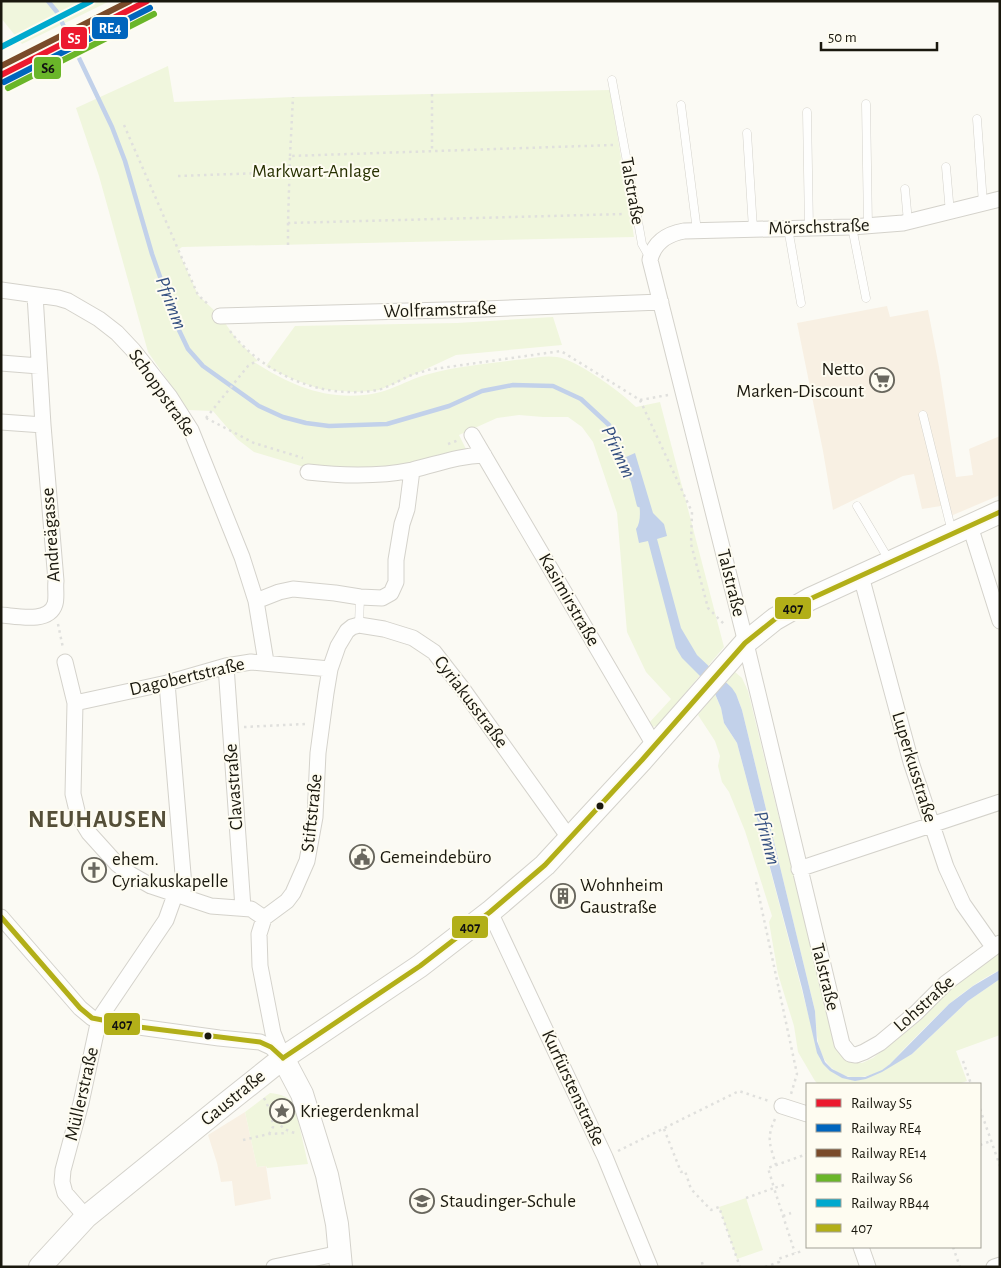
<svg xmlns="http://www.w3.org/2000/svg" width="1001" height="1268" viewBox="0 0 1001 1268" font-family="'Alegreya Sans',sans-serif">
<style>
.commercial{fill:#f8f0e3}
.green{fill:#f0f6dd}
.water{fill:#c2d1ea}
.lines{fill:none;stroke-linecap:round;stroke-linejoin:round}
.stream{stroke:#c2d1ea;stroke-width:4.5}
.lane-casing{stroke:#d4d2cb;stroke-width:9}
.street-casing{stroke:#d4d2cb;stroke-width:17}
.secondary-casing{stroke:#d4d2cb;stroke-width:24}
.path{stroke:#e0e0dd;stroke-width:2.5;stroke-dasharray:2.5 4;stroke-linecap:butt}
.lane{stroke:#fefefd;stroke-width:8}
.street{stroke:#fefefd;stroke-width:15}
.secondary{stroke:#fefefd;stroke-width:22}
.bus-1-casing{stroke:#fefcf1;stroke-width:9}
.bus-1{stroke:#b2af18;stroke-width:5}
.rail-1-casing{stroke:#fefcf1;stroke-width:10}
.rail-2-casing{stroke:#fefcf1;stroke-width:10}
.rail-3-casing{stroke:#fefcf1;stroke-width:10}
.rail-4-casing{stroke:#fefcf1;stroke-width:10}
.rail-5-casing{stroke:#fefcf1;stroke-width:10}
.rail-1{stroke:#ec192e;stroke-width:6}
.rail-2{stroke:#0065bd;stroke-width:6}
.rail-3{stroke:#7a4b2a;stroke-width:6}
.rail-4{stroke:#6ab629;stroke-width:6}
.rail-5{stroke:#00a9ce;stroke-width:6}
.bus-dot{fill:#1a180e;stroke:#fefcf1;stroke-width:2}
.labels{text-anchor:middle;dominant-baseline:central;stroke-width:4;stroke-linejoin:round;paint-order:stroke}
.park-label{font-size:19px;fill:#273000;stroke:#fefcf1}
.street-label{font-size:19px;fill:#1a180e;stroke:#fefcf1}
.poi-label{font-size:19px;fill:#1a180e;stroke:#fefcf1;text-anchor:start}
.water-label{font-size:20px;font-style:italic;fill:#355081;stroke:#fefcf1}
.district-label{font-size:24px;font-weight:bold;letter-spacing:1px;fill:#554f38;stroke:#fefcf1}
.line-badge{stroke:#fefcf1;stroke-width:2}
.badge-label{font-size:14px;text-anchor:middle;font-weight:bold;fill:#fff}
.pale-badge-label{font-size:14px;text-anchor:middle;font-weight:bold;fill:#111}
</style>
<rect width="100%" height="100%" fill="#fbfaf4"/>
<path class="commercial" d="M887 306 890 317 928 310 939 367 956 477 973 475 969 449 1000 436V495L946 518 941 506 922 509 914 474 903 476 833 510 823 451 797 323Z
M245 1112 257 1167 266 1166 271 1199 235 1206 232 1181 221 1182 217 1163 208 1135Z"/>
<path class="green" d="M1 1H110L22 44 1 18Z
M168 66 174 102 293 97 610 90 634 237 182 247 178 250 198 295 220 316 237 340 258 361 254 362C289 384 321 399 364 395 390 393 405 380 429 374 457 366 486 364 515 360 528 359 543 355 557 357 576 359 622 393 636 407L660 402 724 647 658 725 653 727 648 724 671 699 646 672 627 632 617 513 593 442 582 427 568 417H543L519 415 497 418 459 435 467 451 393 469H311L254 452 237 439 213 411 188 410 148 352 99 176 76 108Z
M553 317 562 345 456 355 396 383 379 390 372 391 354 392 320 389 290 378 266 366 295 326 457 323Z
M735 672 742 678 748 691 781 826 852 1062 862 1063 873 1058 917 1023 938 998 1000 952V970C981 979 965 991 949 1004 934 1018 920 1033 906 1047 898 1055 891 1065 881 1071 869 1077 853 1080 841 1074 816 1062 817 1035 815 1011L742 710 738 699 726 682Z
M715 694 721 708 724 723 737 743 820 1059 842 1078 866 1079 912 1054 968 1001 1000 979V1035L956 1051 967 1081 958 1084H818L815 1081 798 1052 794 1026 778 974 769 922 772 916 745 831 729 792 722 782 718 766 720 756 715 741 698 715Z
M270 1093C281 1094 291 1097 295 1107L308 1164 267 1168 266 1166 257 1167 245 1112Z
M746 1198 763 1250 737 1259 719 1207Z"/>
<path class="water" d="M635 453 653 513 664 524 667 536 657 539 681 628 697 655 732 688 736 694 742 710 815 1011 817 1041 825 1062 832 1069 848 1077H865L882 1070 890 1064 949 1004 973 986 1000 970V979L968 1001 912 1054 882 1072 866 1079 855 1081 842 1078 830 1071 823 1064 817 1053 802 988 737 743 724 723 721 708 713 689 682 658 676 648 648 541 639 543 636 529C647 514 632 474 626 457Z"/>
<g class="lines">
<path class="stream" d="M48 1 57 12 112 127 125 161 152 254 178 328 188 349 203 366 259 406 283 417 306 423 329 426 387 424 449 406 482 391 513 385 553 386 581 399 609 425 633 481 639 505"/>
<defs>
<path id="lane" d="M612 80 639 227 642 244 650 258
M866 104 868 226
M681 105 697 231
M807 112 809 228
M977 119 983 204
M747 133 753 229
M946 167 950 213
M905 189 908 222
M852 227 866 298
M788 228 801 303
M923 415 952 532
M857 506 889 560
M359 625 360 597"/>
<path id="street" d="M1000 199 903 223 852 227 684 231C667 234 654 242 650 260L743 631 842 1044 850 1054 856 1055 864 1052 880 1043 916 1013 946 983 1000 943
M1 290 58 298 68 301 99 319 117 333 133 350 170 397 191 430 242 557 256 601 266 662
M220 316 484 309 661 302
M1 363 39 366
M1 422 43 425
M472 435 654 745
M308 472C343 476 378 477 412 470 438 464 457 456 484 455
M970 526 1000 621
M861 576 911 762 946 867 963 904 989 941 994 946
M256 601 279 592 293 589 335 593 360 597 382 598 391 593 396 582V560L402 524 407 509 412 470
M1 615C16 616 49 624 55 604 57 598 55 588 56 581L43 425 35 295
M65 662 75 703 73 794 78 815 89 833 117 864 130 874 151 886 211 906 251 909 264 918
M226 666 243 908
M167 683 184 886 182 896
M75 703 167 683 226 666 251 662 330 669
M799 869 1000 802
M490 912 605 1157 650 1267
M1 917 80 1008 92 1018 139 1027 219 1038 260 1042 271 1047 282 1057
M283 1058 273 1033 260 966 259 934 264 918 287 901 293 893 307 861 315 817 318 753 326 693 330 669 338 646 347 631 352 627 359 625 384 629 413 638 434 652 462 688 570 839
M782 1106 807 1114
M86 1217 65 1193 62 1182 63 1170 81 1103 99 1019 166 920 175 895
M861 1247 868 1267
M274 1267 340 1253
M994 1267 1000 1265"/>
<path id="secondary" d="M283 1058 302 1094 327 1175 337 1224 341 1267
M40 1267 86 1217 224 1105 283 1058 420 966 490 912 545 865 642 760 745 643 775 619 810 599 1000 512"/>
</defs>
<use href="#lane" class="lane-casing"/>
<use href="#street" class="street-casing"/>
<use href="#secondary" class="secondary-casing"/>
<path class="path" d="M432 94V151
M124 125 198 295 209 305
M613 145 290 156 288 223 625 214
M290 156 293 97
M178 176 289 172
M288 223V245
M230 331C263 374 322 400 377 390 387 388 396 382 405 378 412 374 420 373 427 370L561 351 640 400 692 512 691 544 708 608 725 625
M640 400 668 395
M206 418 254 443 303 458
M206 418 248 366 258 360
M448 444 459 440
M58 624 63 648
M244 727 306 724
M756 882 797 1074 791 1094
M963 1061 971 1084
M264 1098C272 1114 277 1129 295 1133
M980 1109 1000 1166
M775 1119C766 1138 770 1145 776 1165
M664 1129 681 1172 685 1171 691 1189 711 1210 719 1207 740 1267
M269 1134 273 1127 272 1116
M243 1140 269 1134 288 1133
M980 1145 991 1141
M618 1151 739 1091 769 1101
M784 1185 774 1188 795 1253
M746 1198 774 1188 768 1168 807 1154
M783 1216 791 1213
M953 1247 960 1267
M702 1262 703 1267
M765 1267 779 1262 778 1259 802 1251"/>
<use href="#lane" class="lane"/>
<use href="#street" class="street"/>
<use href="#secondary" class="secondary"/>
<defs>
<path id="bus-1" d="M1 917 80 1008 92 1018 139 1027 260 1042 271 1047 283 1058
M283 1058 420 966 490 912 545 865 642 760 745 643 775 619 810 599 1000 512"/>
</defs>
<use href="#bus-1" class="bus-1-casing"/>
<use href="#bus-1" class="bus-1"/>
<defs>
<path id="rail-1" d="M1 75 147 1"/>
<path id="rail-2" d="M4 82 150 8"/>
<path id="rail-3" d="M1 66 130 1"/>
<path id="rail-4" d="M8 88 154 14"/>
<path id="rail-5" d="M1 47 91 1"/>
</defs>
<use href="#rail-1" class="rail-1-casing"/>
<use href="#rail-2" class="rail-2-casing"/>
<use href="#rail-3" class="rail-3-casing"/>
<use href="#rail-4" class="rail-4-casing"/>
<use href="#rail-5" class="rail-5-casing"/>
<use href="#rail-1" class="rail-1"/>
<use href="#rail-2" class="rail-2"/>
<use href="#rail-3" class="rail-3"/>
<use href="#rail-4" class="rail-4"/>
<use href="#rail-5" class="rail-5"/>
</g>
<defs>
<symbol id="supermarket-ring" viewBox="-11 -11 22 22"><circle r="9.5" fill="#fefcf1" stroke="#69675e" stroke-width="1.5"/><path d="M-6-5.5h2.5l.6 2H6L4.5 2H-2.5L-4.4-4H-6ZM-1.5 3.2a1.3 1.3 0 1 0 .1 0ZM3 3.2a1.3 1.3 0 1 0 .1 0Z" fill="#69675e"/></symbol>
<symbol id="civic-ring" viewBox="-11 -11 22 22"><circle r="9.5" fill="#fefcf1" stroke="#69675e" stroke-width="1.5"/><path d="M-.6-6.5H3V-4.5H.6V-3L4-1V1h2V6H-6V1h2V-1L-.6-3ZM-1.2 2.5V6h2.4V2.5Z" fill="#69675e"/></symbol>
<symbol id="church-ring" viewBox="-11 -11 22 22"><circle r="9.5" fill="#fefcf1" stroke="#69675e" stroke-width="1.5"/><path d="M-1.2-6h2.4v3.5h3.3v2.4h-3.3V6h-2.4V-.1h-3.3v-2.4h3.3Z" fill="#69675e"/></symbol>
<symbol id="building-ring" viewBox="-11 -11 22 22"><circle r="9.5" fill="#fefcf1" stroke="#69675e" stroke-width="1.5"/><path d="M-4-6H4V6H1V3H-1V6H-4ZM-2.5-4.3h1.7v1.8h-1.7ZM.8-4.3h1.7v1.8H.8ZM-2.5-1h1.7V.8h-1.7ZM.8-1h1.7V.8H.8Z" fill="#69675e"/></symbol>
<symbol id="sight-ring" viewBox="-11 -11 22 22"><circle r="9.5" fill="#fefcf1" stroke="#69675e" stroke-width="1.5"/><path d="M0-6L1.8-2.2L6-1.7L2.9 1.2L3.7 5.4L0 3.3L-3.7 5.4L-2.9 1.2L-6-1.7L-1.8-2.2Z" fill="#69675e"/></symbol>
<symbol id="school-ring" viewBox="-11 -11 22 22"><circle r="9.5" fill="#fefcf1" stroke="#69675e" stroke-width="1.5"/><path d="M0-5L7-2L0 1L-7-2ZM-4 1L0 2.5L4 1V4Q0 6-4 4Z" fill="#69675e"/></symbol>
</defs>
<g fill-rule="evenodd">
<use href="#supermarket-ring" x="868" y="366" width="28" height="28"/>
<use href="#civic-ring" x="348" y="843" width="28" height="28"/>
<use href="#church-ring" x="80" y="856" width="28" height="28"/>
<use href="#building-ring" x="549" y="882" width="28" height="28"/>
<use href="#sight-ring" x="268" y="1097" width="28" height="28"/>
<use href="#school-ring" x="408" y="1187" width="28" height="28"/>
</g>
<g class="bus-dot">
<circle cx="600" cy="806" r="4.5"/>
<circle cx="208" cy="1036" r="4.5"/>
</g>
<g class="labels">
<g class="park-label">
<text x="316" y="171">Markwart-Anlage</text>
</g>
<g class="street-label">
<text transform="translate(632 191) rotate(80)">Talstraße</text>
<text transform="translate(819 227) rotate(-2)">Mörschstraße</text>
<text transform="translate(440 310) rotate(-2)">Wolframstraße</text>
<text transform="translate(162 393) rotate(55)">Schoppstraße</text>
<text transform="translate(51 535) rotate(-94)">Andreägasse</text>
<text transform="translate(731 583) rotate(76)">Talstraße</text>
<text transform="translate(569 600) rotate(60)">Kasimirstraße</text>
<text transform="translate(187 677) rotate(-13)">Dagobertstraße</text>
<text transform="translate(471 702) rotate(53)">Cyriakusstraße</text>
<text transform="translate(914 767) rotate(73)">Luperkusstraße</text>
<text transform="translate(234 787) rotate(-94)">Clavastraße</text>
<text transform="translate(312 813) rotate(-84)">Stiftstraße</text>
<text transform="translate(825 977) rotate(76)">Talstraße</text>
<text transform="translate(924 1004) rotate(-42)">Lohstraße</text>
<text transform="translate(573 1088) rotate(65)">Kurfürstenstraße</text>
<text transform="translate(82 1094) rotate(-77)">Müllerstraße</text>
<text transform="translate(233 1098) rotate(-39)">Gaustraße</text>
</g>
<g class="poi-label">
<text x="864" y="369" text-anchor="end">Netto<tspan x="864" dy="22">Marken-Discount</tspan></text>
<text x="380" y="857">Gemeindebüro</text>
<text x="112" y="859">ehem.<tspan x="112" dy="22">Cyriakuskapelle</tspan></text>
<text x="580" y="885">Wohnheim<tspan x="580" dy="22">Gaustraße</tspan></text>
<text x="300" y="1111">Kriegerdenkmal</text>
<text x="440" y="1201">Staudinger-Schule</text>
</g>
<g class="water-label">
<text transform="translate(171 303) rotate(69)">Pfrimm</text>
<text transform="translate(618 452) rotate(65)">Pfrimm</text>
<text transform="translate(767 838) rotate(75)">Pfrimm</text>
</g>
<g class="district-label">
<text x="98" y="820">NEUHAUSEN</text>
</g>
</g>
<g class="line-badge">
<rect x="91" y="16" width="38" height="24" rx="5" fill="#0065bd"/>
<rect x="60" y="26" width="28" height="24" rx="5" fill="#ec192e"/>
<rect x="33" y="56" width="29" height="24" rx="5" fill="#6ab629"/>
<rect x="774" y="596" width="38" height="24" rx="5" fill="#b2af18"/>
<rect x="451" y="915" width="38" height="24" rx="5" fill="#b2af18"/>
<rect x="103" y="1012" width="38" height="24" rx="5" fill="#b2af18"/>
</g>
<g class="badge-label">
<text x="110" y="33">RE4</text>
<text x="74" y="43">S5</text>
</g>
<g class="pale-badge-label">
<text x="48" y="73">S6</text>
<text x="793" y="613">407</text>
<text x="470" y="932">407</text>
<text x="122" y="1029">407</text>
</g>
<rect width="1001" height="1268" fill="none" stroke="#1a180e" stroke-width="5"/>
<rect x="806" y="1083" width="175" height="165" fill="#fefcf1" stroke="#a3a196"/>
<rect x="816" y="1099" width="25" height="8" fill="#ec192e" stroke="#a3a196"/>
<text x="851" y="1108" font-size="15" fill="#1a180e">Railway S5</text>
<rect x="816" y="1124" width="25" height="8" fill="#0065bd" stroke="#a3a196"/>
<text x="851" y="1133" font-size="15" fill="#1a180e">Railway RE4</text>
<rect x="816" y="1149" width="25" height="8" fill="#7a4b2a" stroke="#a3a196"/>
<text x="851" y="1158" font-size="15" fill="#1a180e">Railway RE14</text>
<rect x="816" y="1174" width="25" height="8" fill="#6ab629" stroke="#a3a196"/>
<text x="851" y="1183" font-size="15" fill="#1a180e">Railway S6</text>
<rect x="816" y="1199" width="25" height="8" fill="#00a9ce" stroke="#a3a196"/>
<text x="851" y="1208" font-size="15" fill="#1a180e">Railway RB44</text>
<rect x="816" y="1224" width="25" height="8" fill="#b2af18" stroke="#a3a196"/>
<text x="851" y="1233" font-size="15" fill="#1a180e">407</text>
<path d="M821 42v8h116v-8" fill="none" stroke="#1a180e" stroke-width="2.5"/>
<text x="828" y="42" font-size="15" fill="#1a180e" stroke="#fefcf1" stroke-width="4" paint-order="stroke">50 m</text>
</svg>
